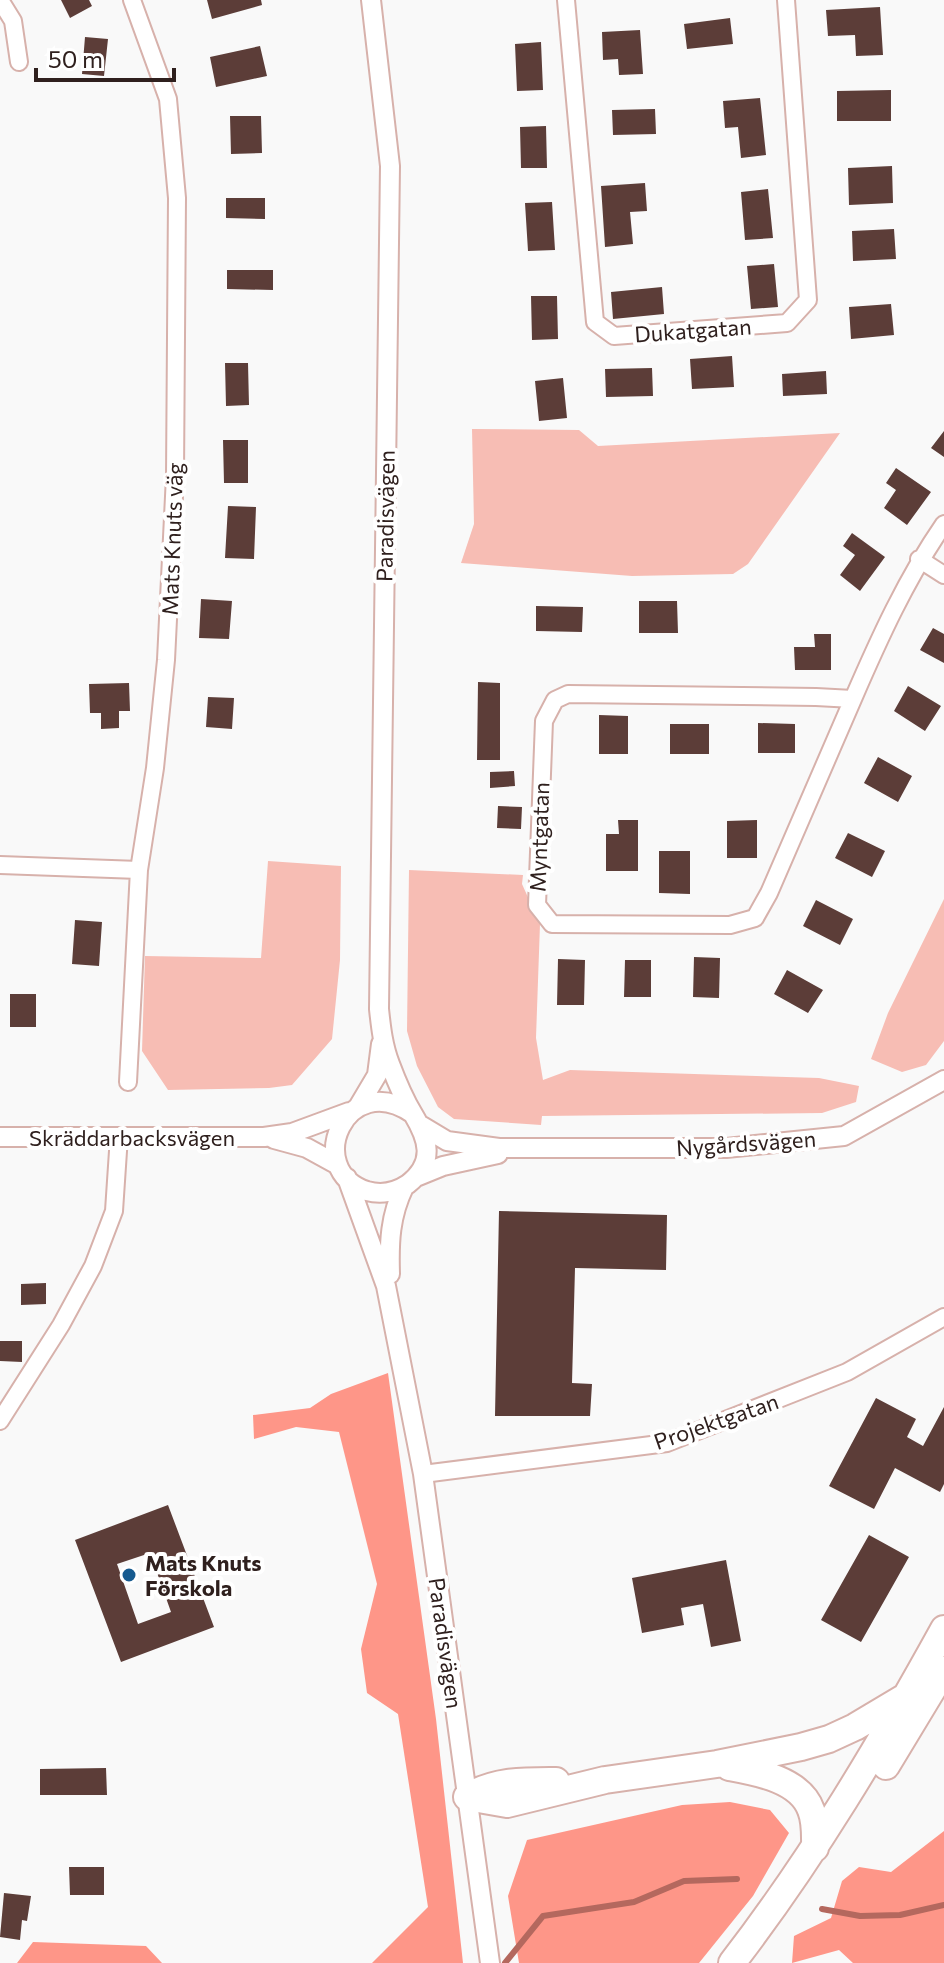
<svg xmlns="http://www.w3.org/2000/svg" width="944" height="1963" viewBox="0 0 944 1963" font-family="Commissioner,sans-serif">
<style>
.green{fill:#f7bdb4}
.forest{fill:#fe9688}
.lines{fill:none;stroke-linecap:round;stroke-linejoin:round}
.stream{stroke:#b4685e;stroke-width:6}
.building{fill:#5c3d38;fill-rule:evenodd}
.minor-casing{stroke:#d7b1ab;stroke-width:20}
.tertiary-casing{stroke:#d7b1ab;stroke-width:22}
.trunk-casing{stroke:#d7b1ab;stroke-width:30}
.minor{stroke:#fff;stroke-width:16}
.tertiary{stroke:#fff;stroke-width:18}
.trunk{stroke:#fff;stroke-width:26}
.poi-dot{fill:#165a8f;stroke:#fff;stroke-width:3}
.labels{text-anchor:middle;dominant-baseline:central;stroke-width:8;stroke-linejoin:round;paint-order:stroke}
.street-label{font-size:22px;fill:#2f201e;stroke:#fff}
.poi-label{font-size:22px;font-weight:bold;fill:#2f201e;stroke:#fff;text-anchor:start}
</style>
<rect width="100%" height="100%" fill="#f9f9f9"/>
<path class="green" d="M472 429 579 430 598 446 840 433 748 564 733 574 632 576 461 563 474 524Z
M268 861 341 866 340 960 332 1039 292 1085 269 1088 168 1090 142 1051 145 956 261 958Z
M409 870 523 875 522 884 540 924 536 1038 543 1080 570 1070 819 1078 859 1086 856 1102 822 1113 542 1116 541 1125 454 1119 438 1107 417 1066 407 1031Z
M944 899V1041L926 1065 902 1072 871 1059 888 1013Z"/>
<path class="forest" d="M388 1373 436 1719 463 1963H372L428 1907 398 1714 367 1693 361 1649 377 1584 339 1432 296 1427 254 1439 253 1415 310 1408 331 1394Z
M730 1802 770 1810 789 1833 753 1896 699 1963H519L508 1896 527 1840 682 1805Z
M944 1831V1963H853L839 1950 792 1963 794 1936 831 1918 842 1881 859 1867 891 1872Z
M33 1942 146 1946 162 1963H17Z"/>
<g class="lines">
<path class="stream" d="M822 1909 860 1916 900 1915 944 1905
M505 1963 543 1916 634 1902 684 1881 737 1879"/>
</g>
<path class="building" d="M61 0H89L92 6 70 18Z
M207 0H261L262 5 212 19Z
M880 7 883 55 856 56 855 35 828 36 826 10Z
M730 18 733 44 687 49 684 24Z
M640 30 643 74 619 75 618 59 603 60 602 32Z
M85 37 108 39 104 76 82 74Z
M541 42 543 90 517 91 515 44Z
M260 46 267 76 216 87 210 57Z
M891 90V121H837V91Z
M760 98 766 155 741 158 738 127 725 128 723 101Z
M655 109 656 134 613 135 612 110Z
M230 116H261L262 153 231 154Z
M546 126 547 168H521L520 127Z
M892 166 893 203 849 205 848 168Z
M645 183 647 211 630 212 633 244 605 247 601 186Z
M768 189 773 238 745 240 741 192Z
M226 198H265V219L226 218Z
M552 202 555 250 528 251 525 203Z
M894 229 896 259 853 261 852 231Z
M774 264 778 307 751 309 747 266Z
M227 270H273V290L227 289Z
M662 287 664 314 613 319 611 292Z
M531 296H557L558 339 532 340Z
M891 304 894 335 851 339 849 307Z
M732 356 734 387 692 389 690 359Z
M225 363H248L249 405 226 406Z
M652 368 653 396 606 397 605 369Z
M826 371 827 394 783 396 782 374Z
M563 378 567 418 539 421 535 381Z
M944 431V457L931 448Z
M223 440H248V483H224Z
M896 468 931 492 907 525 884 508 896 490 886 483Z
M228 506 256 507 254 559 225 558Z
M852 533 885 557 860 591 840 575 855 555 843 546Z
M201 599 232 601 229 639 199 638Z
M639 601H677L678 633H639Z
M536 606 583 607 582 632 536 631Z
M933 628 944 634V663L920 650Z
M814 634H831V670H795L794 647H815Z
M478 682 500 683V760H477Z
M129 683 130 711H119V728L101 729V713H90L89 684Z
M908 686 941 706 925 731 894 711Z
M208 697 234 698 232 729 206 727Z
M599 715 628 716V754H599Z
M758 723 795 724V753H758Z
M670 724H709V754H670Z
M878 757 912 776 898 802 864 783Z
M514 771 515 786 490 788V772Z
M498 806 522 807 521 829 497 828Z
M618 820H638V871H606V834H619Z
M757 820V858H727V821Z
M848 833 885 851 872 877 835 858Z
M659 851H690V894L659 893Z
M816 900 853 919 840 945 803 926Z
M75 920 102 922 99 966 72 964Z
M694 957 720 958 719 998 693 997Z
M558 959 585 960 584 1005H557Z
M625 960H651V997H624Z
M787 970 823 990 808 1013 774 994Z
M10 994H36V1027H10Z
M499 1211 667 1215 666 1270 575 1268 572 1383 592 1384 590 1416H495Z
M46 1283V1304L21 1305V1284Z
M0 1341H22V1362L0 1361Z
M876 1398 916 1419 907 1437 923 1446 944 1407V1484L940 1492 895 1468 874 1509 829 1486Z
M168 1505 214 1627 121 1662 75 1540ZM150 1553 171 1612 138 1624 117 1564Z
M869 1535 909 1557 861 1642 821 1620Z
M726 1560 741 1641 711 1647 703 1604 681 1608 684 1625 642 1633 632 1578Z
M106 1768 107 1795H40V1769Z
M69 1867H104V1895H70Z
M4 1893 31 1896 27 1921 22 1920 20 1940 0 1937Z"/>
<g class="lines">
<defs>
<path id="minor" d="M0 0 13 21 19 62
M566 0 595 322 614 336 787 323 808 300 786 0
M919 559 944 575
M853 699 769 893 755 918 730 925 552 924 537 905 544 721 555 700 568 694 816 697 853 699C879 639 906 579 944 524
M0 865 139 870
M128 1082 139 870 155 768 166 660 175 476 177 198 168 99 132 0
M0 1421 61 1325 93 1266 114 1211 119 1136
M423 1474 667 1443 847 1372 944 1317"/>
<path id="tertiary" d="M371 0 390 166 379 1009C381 1028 383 1046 390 1064 396 1080 404 1099 413 1114 428 1139 436 1162 408 1184 396 1192 381 1195 367 1191 302 1170 346 1067 413 1114
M358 1107 377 1075 381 1044
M422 1126 447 1141 499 1148H726L844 1136 944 1080
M0 1137H264L292 1133 349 1112
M274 1139 307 1148 338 1165
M416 1177 443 1166 498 1154
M347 1178 386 1286 423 1474 490 1963
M390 1274C389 1242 390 1216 404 1187"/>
<path id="trunk" d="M886 1766 944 1670
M729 1767C756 1772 800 1779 811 1810 816 1822 815 1836 815 1848
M467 1797 507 1804 605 1780 717 1764 801 1747 829 1739 855 1727 907 1696
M467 1797C496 1780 524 1781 556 1781
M732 1963C813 1858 880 1745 944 1629"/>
</defs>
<use href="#minor" class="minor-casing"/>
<use href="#tertiary" class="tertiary-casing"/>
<use href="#trunk" class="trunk-casing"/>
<use href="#minor" class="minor"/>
<use href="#tertiary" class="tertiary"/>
<use href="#trunk" class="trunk"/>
</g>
<circle class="poi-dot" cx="129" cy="1575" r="8"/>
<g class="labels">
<g class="street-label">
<text transform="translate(693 330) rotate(-4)">Dukatgatan</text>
<text transform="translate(385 516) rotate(-89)">Paradisvägen</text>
<text transform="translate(172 539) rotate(-88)">Mats Knuts väg</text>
<text transform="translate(539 837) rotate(-88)">Myntgatan</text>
<text x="132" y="1137">Skräddarbacksvägen</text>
<text transform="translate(746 1143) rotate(-4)">Nygårdsvägen</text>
<text transform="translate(716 1421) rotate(-19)">Projektgatan</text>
<text transform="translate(446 1643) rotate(82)">Paradisvägen</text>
</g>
<g class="poi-label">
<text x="145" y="1562">Mats Knuts<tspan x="145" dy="25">Förskola</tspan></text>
</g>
</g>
<path d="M36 68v12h138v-12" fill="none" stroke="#2f201e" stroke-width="4"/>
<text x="48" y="68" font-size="24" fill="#2f201e" stroke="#ffffff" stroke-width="6" paint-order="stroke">50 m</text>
</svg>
